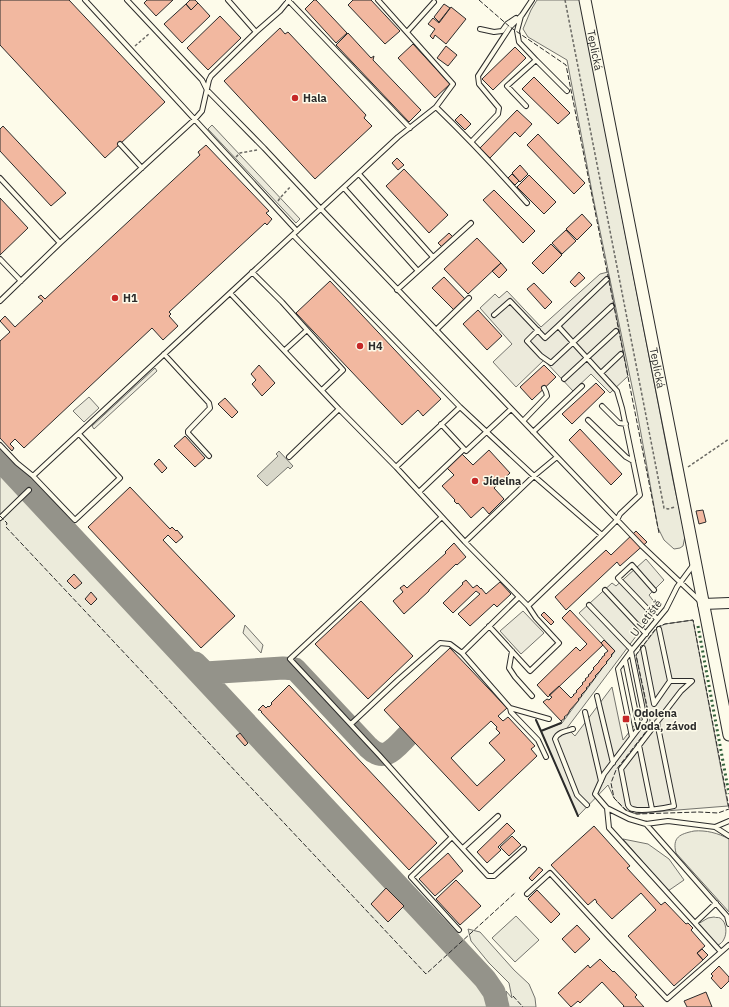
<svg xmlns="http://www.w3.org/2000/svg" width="729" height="1007" viewBox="0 0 729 1007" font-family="'IBM Plex Sans',sans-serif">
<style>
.green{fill:#ecebdb;stroke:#74746e}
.parking{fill:#eceadb;stroke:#74746e}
.water{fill:#d8d7c9;stroke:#74746e}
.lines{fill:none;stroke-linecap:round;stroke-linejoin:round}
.taxiway{stroke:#94938a;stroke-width:23}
.building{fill:#f2b8a0;stroke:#2b2b2b;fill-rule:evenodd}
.service-casing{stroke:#2b2b2b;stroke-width:6}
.tertiary-casing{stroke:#2b2b2b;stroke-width:12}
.secondary-casing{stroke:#2b2b2b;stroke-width:13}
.path{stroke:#6a6964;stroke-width:1.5;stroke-dasharray:3 2;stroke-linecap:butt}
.service{stroke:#fdfbea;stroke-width:4}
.tertiary{stroke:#fdfbea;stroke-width:10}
.secondary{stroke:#fdfbea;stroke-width:11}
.hedge{stroke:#34623c;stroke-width:3;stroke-dasharray:2 3;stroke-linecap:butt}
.fence{stroke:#2b2b2b;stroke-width:1;stroke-dasharray:5 2;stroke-linecap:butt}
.wall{stroke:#2b2b2b;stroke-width:2}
.poi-dot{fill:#c62828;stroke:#fdfbea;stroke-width:1.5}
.labels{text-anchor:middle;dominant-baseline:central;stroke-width:3;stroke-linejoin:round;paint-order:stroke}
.street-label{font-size:11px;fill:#2b2b2b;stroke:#fdfbea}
.poi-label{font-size:11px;font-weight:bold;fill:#2b2b2b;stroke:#fdfbea;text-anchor:start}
</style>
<rect width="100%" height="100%" fill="#fdfbea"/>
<path class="green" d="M537 0H580L673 480 685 536 683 546 680 548 674 549 664 540 658 528 636 406 593 197 567 60 528 37 523 29 531 10Z
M0 475 478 985C483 992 486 999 488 1007H0Z
M694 831C706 830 718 833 729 839V912L676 853C672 837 680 834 694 831Z
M623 839 648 844 669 859 684 880 668 891Z
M516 916 539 940 515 962 492 938Z
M714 917C716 918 718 917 720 918 727 922 727 934 724 939 723 942 720 944 717 946L698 924 708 918Z
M468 929 480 932 514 970 529 984 535 998 536 1007H508L506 991 512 998 509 983 489 963 471 941Z"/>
<path class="parking" d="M212 125 300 219 296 223 208 129Z
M608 272 628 376 610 393 591 374 573 391 544 360 516 387 493 362 512 344 480 308 495 294 499 298 507 291 541 327 600 274Z
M155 368 157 371 94 429 92 426Z
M89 397 99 408 84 422 73 411Z
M646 559 664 580 649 595 658 607 567 728 575 736 612 687 623 740 647 709 636 655 657 628 665 624 693 620 728 806 665 811 636 814 625 810 614 798 608 785 578 816 541 731 562 723 615 651 579 613 612 583 616 586Z
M523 611 544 633 521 654 500 631Z
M245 625 263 645 261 653 243 633Z"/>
<path class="water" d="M279 451 293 466 290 469 288 467 267 486 257 476 278 456 276 454Z"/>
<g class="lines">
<path class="taxiway" d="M0 460 485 979 494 992 498 1007
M195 663 205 673 283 668 295 669 368 747C385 764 395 748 408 735"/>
</g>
<path class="building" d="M0 0H69L165 102 105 158 0 45Z
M147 0H173L156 16 144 3Z
M190 0H195L198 3 191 10 186 4Z
M314 0H316L347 33 336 43 305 9Z
M353 0H371L400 31 385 44 348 5Z
M198 3 210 16 182 43 164 24 186 4 191 10Z
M444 4 450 8 439 22 434 17Z
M451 7 466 19 446 44 435 35 433 39 430 36 435 29 428 24 433 18 439 23Z
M220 16 241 38 208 70 187 48Z
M280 28 285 34 288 32 366 115 364 118 372 126 315 179 224 81Z
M348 33 371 58 374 56 373 60 421 110 409 122 336 45Z
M413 44 450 84 435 98 398 58Z
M446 46 457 55 448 66 437 58Z
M515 47 526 58 493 90 482 79Z
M534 77 570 113 558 124 522 89Z
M517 110 532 124 520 137 515 132 490 158 480 148Z
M461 114 471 124 465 130 455 120Z
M3 126 66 193 51 206 0 151V129Z
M538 134 585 183 574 194 527 145Z
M206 145 269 211 266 213 272 219 267 225 265 223 169 312 171 314 169 316 178 326 163 340 152 328 24 448 15 439 10 444 14 448 12 451 0 438V341L10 332 0 321 5 316 15 327 43 301 38 297 41 295 45 299 200 155 198 152Z
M397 158 404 165 398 170 392 163Z
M520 165 528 174 520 182 512 173Z
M404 169 448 215 429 233 386 186Z
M512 174 519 181 515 185 508 178Z
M529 175 556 202 544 214 517 187Z
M494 190 535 231 523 243 483 200Z
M0 198 28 228 0 255Z
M582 214 592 225 577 240 566 229Z
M566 230 576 241 562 254 552 243Z
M449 233 453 237 442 247 438 243Z
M477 238 501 263 468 294 444 269Z
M551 244 562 255 543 274 532 263Z
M501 263 507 270 499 278 492 271Z
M579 272 585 278 575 287 570 282Z
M444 277 466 300 455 311 432 288Z
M330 281 441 399 423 416 418 410 402 425 296 313Z
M534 283 552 302 545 309 527 289Z
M478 310 502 336 487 350 463 324Z
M259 365 275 383 262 396 252 384 256 380 251 374Z
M544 365 556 377 532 400 520 387Z
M596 383 605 392 572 424 562 414Z
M225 398 238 412 232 418 218 404Z
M580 429 622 474 611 485 569 440Z
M185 436 205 458 195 467 174 446Z
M489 450 510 473 494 488 504 499 489 514 483 507 471 518 458 503 457 504 454 501 455 500 442 486 454 475 447 468 462 454 473 465Z
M159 459 167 468 162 473 154 464Z
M130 487 170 529 172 527 176 531 177 530 183 537 176 543 168 535 163 540 235 616 201 648 88 527Z
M703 510 706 522 699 524 696 511Z
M636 531 647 542 620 566 617 562 566 610 555 597 606 550 611 555Z
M454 543 466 557 457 565 456 564 429 590V591L404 614 393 601 403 592 400 588 404 585 407 588 446 553 445 552Z
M74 574 82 583 75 589 67 581Z
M466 580 473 588 477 585 481 589V588L486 594 500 582 511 594 497 607 494 604 470 626 458 614 480 594 476 591 453 613 443 603 463 584 462 583Z
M91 592 97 599 91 605 85 599Z
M361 601 413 656 368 699 315 644Z
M570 610 603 645 548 697 537 685 576 647 580 651 587 644 562 618Z
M544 612 554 622 551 625 541 615Z
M604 640 615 651 611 655 612 656 606 662 607 663 601 669V670L595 676 596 677 593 680V681L589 684 590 685 586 688 587 689 581 695 582 696 578 699 579 700 570 710 568 714 564 717 565 718 561 721 562 722 543 702 547 699 549 700 552 697 549 695 559 686 571 698 574 695H573L577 692 576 691 583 684 582 683 586 680 585 679 589 676 588 675 591 673V672L594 669 593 668 599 662V661L602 658V657L605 655 604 654 608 651 601 643Z
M450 648 507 708 498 716 503 721 508 717 535 746 531 749 537 756 479 811 384 710ZM491 721 497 727 496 729 500 733 489 743 505 760 477 786 451 758Z
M289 685 437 843 409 870 261 712H262L260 710H258L263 705 266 708 268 706 269 707 272 704 271 703Z
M240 733 248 743 245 746 236 736Z
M507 823 515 831 498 847 501 850 487 863 477 852Z
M594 826 630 866 627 868 661 905 665 902 686 924 688 923 693 928 691 930 705 946 697 953 703 960 674 986 628 936 656 910 641 893 612 919 596 902H597L595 899 588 905 551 865Z
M512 836 521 845 509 856 500 847Z
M448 853 463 871 435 896 419 879Z
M539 867 543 870 532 881 529 878Z
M456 880 481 906 460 925 436 899Z
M386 888 404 906 388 922 371 904Z
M537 890 560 914 551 923 528 899Z
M577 925 590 939 575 953 562 939Z
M702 949 708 955 703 960 697 953Z
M600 959 613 972 614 971 637 995 635 997 644 1007H623L624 1006 602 982 580 1003 578 1001 571 1007 558 993 588 965 590 968Z
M719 966 729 977V981L721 989 711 978 713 976 711 974Z
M706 992 712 1007H687L684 1001Z"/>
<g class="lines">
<defs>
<path id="service" d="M85 0 297 231
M127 0 202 80 207 90 264 148 321 209 642 546 700 601
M228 0 256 32
M288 0 410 128
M378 0 453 84 436 107
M521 16 517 31 519 42 536 60 507 86 526 106
M480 29 494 32 502 31 507 24 516 18
M407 32 434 2
M536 60 567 91
M473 140 498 114 499 108 479 84 478 76 510 27 522 15 532 0
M120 144 142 168
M359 174 433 257
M0 178 60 243 0 301
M344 188 418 271
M293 235 460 407 534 476 602 535
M60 243 195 119 202 111 209 80 211 76 256 32 280 11 289 0
M0 259 21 281
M252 272 282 302 307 330 285 350
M397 290 471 223
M230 293 339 409 396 467 465 542 528 606 602 535 617 520 620 514 640 495 622 408 617 391 558 326 607 279
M494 315 510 301 545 338 558 326
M307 330 343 370 322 390
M436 330 469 298
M538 330 527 341 541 356 551 363 612 306
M164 354 209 403 210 408 188 431V433L209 456
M601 373 621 354
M564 379 616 331
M602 406 619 423 626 424
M588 420 626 457 633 461
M523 421 547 396 546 392 544 388
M441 424 466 451 511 409
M533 432 582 386
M79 434 120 478 75 520 33 476 398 137 436 107C468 138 498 170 527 203
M0 445 17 463 33 476
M289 457 339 409
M396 467 460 407
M419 492 464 449
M442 517 290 659 380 756 452 837 411 877 459 930
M0 518 29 490
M465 542 534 476 557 457
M605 590 646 634
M654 590 632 565 618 578 657 619
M589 605 632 650
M489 626 530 671 559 643 536 618 528 606
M643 648 654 704 670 681
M512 651 509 668 515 677 532 696
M631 651 645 720 604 774 595 794 607 808 629 819 646 824 668 821 715 827 729 836
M462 653 519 597
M625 660 639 728
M597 696 613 763
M510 708 511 712 538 740 546 757
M585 712 601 781
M657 722 674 806C665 808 641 812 633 809 631 809 629 807 628 805L621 769 681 691 692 681H670L659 629
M351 724 398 680 440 643 450 644 462 653 510 708 549 719
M573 729C566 731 558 732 555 739L577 795 587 805
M632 737 618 669 632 650 666 609 677 587 694 564
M639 745 652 809
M607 808 609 828 695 923 716 903
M646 824 727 916 729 924
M715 827 729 821
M452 837 488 876H494L524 849
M463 848 498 816
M527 894 550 873 608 936 667 999 729 945
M695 923 721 952"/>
<path id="tertiary" d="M703 604 729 603"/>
<g id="secondary">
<path id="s1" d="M585 0 672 442 729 735"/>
</g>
</defs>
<use href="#service" class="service-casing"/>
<use href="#tertiary" class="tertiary-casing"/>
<use href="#secondary" class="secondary-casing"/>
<path class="path" d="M565 0 664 508 668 509 675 507
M135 46 150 33
M236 157 240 153 257 150
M278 201 280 198 291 186
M688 467 729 439"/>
<use href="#service" class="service"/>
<use href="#tertiary" class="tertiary"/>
<use href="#secondary" class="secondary"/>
<path class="hedge" d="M698 626 729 794"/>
<path class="fence" d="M479 0 510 27 566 65 659 533
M0 516 7 523 6 527 426 974 516 892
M729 808 693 620 665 624 657 627 636 655 651 725 616 770 611 783 614 798 626 810 637 814 699 812 718 813 729 809
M513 996 523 1007"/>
<path class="wall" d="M536 720 541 731
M561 723 541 731 578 816"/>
</g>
<g class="poi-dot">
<circle cx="295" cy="98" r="4"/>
<circle cx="115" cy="298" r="4"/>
<circle cx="360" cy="346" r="4"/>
<circle cx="475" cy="481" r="4"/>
<rect x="622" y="715" width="8" height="8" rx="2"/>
</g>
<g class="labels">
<g class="street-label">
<text stroke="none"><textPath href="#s1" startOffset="51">Teplická</textPath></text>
<text stroke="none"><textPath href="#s1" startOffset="375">Teplická</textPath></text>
<text transform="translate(646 618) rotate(-52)">U Letiště</text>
</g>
<g class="poi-label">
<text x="303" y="98">Hala</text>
<text x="123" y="298">H1</text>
<text x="368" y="346">H4</text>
<text x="483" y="481">Jídelna</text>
<text x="634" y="713">Odolena<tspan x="634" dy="13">Voda, závod</tspan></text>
</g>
</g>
</svg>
